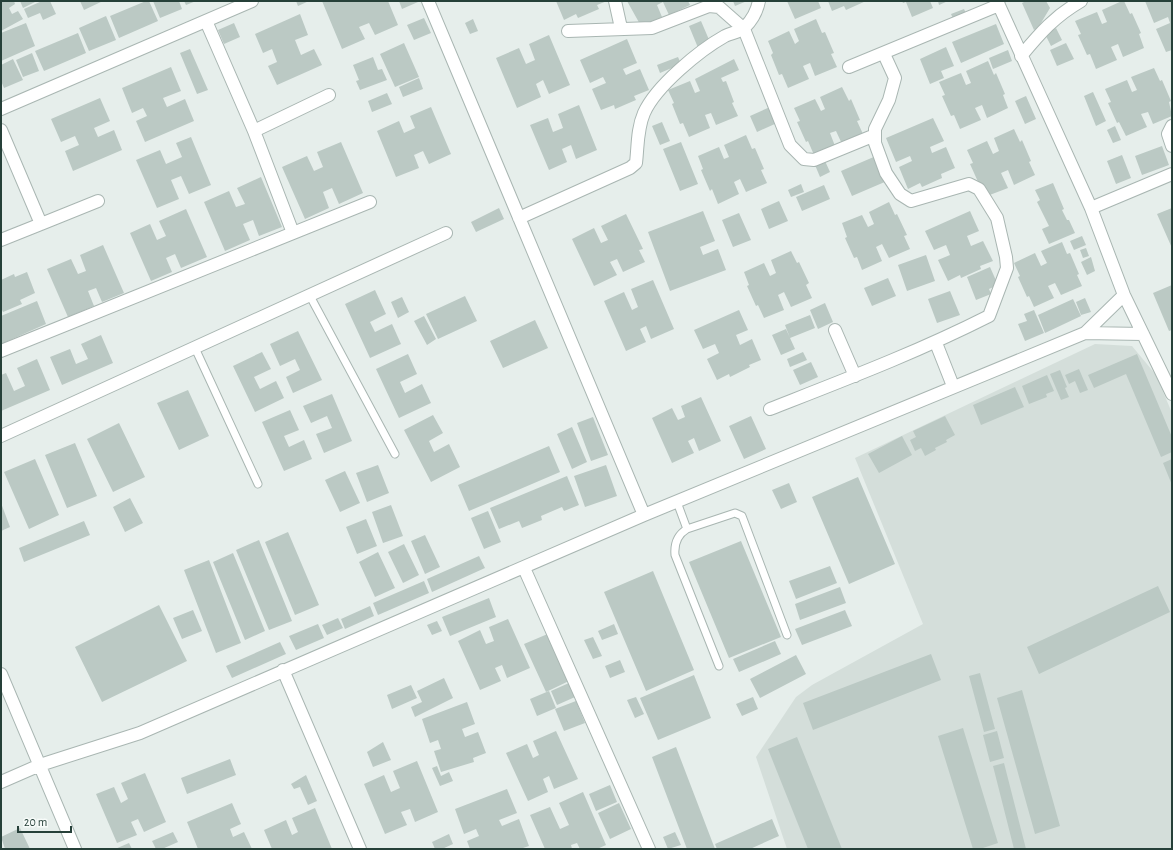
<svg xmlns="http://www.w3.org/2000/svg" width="1173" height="850" viewBox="0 0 1173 850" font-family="'Alegreya Sans',sans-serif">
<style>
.built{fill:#d4deda}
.building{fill:#bbc9c4}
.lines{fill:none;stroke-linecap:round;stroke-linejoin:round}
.service-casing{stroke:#a9b6b2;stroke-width:9}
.minor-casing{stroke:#a9b6b2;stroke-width:14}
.service{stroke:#fff;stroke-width:7}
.minor{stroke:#fff;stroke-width:12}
</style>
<rect width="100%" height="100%" fill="#e6eeeb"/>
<path class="built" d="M1095 344 1132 346 1156 375 1172 413V849H787L756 757 796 697 812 685 923 624 855 458Z"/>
<path class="building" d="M1 1H14L15 4 9 8 12 14 18 11 23 19 1 31Z
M20 1H37L23 8Z
M42 1H50L56 14 43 20 40 13 28 18 24 9Z
M80 1H103L84 10Z
M146 1H149L158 21 119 38 110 16Z
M153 1H179L182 9 160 18Z
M184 1H196L186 5Z
M296 1H309L298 6Z
M322 1H388L398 25 375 35 369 23 359 27 365 39 342 49Z
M399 1H417L418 2 402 9Z
M556 1H607L597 5 599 9 578 18 576 14 564 20Z
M627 1H688L690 5 669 15 663 2 657 5 662 17 641 26Z
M733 1H747L735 6Z
M787 1H818L821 8 795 19Z
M828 1H866L846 10 844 6 832 11Z
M902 1H930L933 8 912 17 906 2 903 3Z
M938 1H948L939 5Z
M1026 1H1046L1050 8 1038 28 1034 30 1022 3Z
M1122 1H1124L1130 14 1132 13 1141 33 1139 34 1144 48 1123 57 1118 44 1111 47 1117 60 1096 69 1090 54 1087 55 1078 35 1081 34 1075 21 1097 12 1102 24 1107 22 1102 10Z
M1145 1H1172V50L1166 52 1156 29 1170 23 1168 17 1154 23Z
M964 9 968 18 955 23 951 14Z
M300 14 308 35 295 40 301 55 314 49 322 65 277 85 268 66 277 62 272 49 263 53 255 34Z
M106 16 116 40 89 51 79 28Z
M424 18 431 33 414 40 407 25Z
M473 19 478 31 470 34 465 23Z
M816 19 822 33 825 32 834 53 831 54 837 67 815 76 810 63 803 66 809 79 788 88 782 74 779 75 771 55 773 53 768 41 789 31 795 44 799 41 794 29Z
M701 21 713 49 701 55 689 26Z
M26 23 35 46 1 61V33Z
M234 23 240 37 224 44 218 30Z
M996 24 1004 44 961 63 952 42Z
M1056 28 1062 40 1051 46 1045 34Z
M78 33 86 53 44 71 35 51Z
M549 35 570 85 549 94 543 80 536 84 541 97 517 108 496 58 519 48 526 64 535 60 529 44Z
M627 39 637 63 623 69 626 75 640 69 649 90 634 96 636 100 615 109 614 105 601 110 592 89 606 83 603 77 590 83 580 60Z
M404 43 419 77 395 87 380 54Z
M1066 43 1074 59 1057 66 1050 50Z
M946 47 954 66 941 71 944 78 930 84 920 59Z
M190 49 208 90 197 94 180 53Z
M1008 50 1012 61 993 69 989 58Z
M32 53 39 71 23 77 16 60Z
M373 57 378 70 382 69 387 80 360 90 356 81 359 80 353 65Z
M678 57 681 64 660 73 657 65Z
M13 59 23 80 4 88 1 81V65Z
M734 59 739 70 721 78 723 82 726 81 734 102 732 103 738 116 716 125 711 113 705 115 710 128 689 137 683 123 680 124 672 104 674 103 668 90 690 81 695 93 700 91 695 79Z
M988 61 994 75 996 73 1005 94 1003 95 1008 108 987 118 982 105 975 108 981 120 960 129 954 115 951 116 942 96 945 95 939 82 961 73 966 85 971 83 966 71Z
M171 67 181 91 163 98 167 107 185 99 194 121 145 142 136 121 147 116 143 108 132 113 122 88Z
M1154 68 1160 81 1162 80 1171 101 1169 102 1172 116 1153 124 1148 112 1141 114 1147 127 1126 136 1119 122 1117 123 1108 103 1111 102 1105 89 1127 80 1132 92 1137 90 1131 77Z
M419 78 423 89 403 97 399 87Z
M842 87 849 101 851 99 860 120 857 121 863 134 842 144 836 131 830 133 835 146 814 155 808 141 806 142 797 122 800 121 794 108 815 99 821 111 825 109 820 97Z
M1093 92 1106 121 1096 126 1084 96Z
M387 93 392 104 372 112 368 101Z
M1026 96 1036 119 1025 124 1015 101Z
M100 98 110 121 94 128 98 137 114 130 122 150 73 171 65 151 79 145 75 136 61 142 51 119Z
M579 105 597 150 576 159 571 145 562 149 567 162 549 170 530 125 548 118 553 132 563 128 558 114Z
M431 107 451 154 429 164 423 151 414 155 419 168 396 177 377 131 399 121 404 133 415 128 410 116Z
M770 107 777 123 757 132 750 116Z
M933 118 944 141 930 147 932 153 946 147 955 168 941 174 942 178 922 187 920 183 908 189 899 167 912 161 910 156 896 162 886 138Z
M662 122 670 141 660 145 652 126Z
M1115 126 1121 140 1113 143 1107 130Z
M1014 129 1020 142 1022 140 1031 161 1029 162 1035 175 1014 185 1008 170 1001 173 1008 188 987 196 982 183 979 184 970 164 973 163 967 150 987 141 993 154 999 151 994 138Z
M746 135 752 149 755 148 764 169 761 170 767 183 746 192 740 179 734 182 739 194 718 204 712 189 710 191 701 170 703 169 698 156 719 147 724 159 729 157 724 145Z
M191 137 211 185 189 194 181 176 171 180 179 199 157 208 136 160 160 150 166 164 182 157 176 143Z
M341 142 363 193 339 204 332 188 323 192 329 208 305 219 282 167 307 156 314 171 323 167 317 152Z
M681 142 698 184 680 191 663 149Z
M1162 146 1169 165 1142 175 1135 156Z
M1122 155 1131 178 1116 184 1107 161Z
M876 156 887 181 852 196 841 171Z
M825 161 830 172 820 177 815 165Z
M261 177 282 227 259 236 253 220 243 224 250 240 225 251 204 202 229 191 236 207 245 204 237 188Z
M1053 183 1064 209 1062 210 1067 220H1069L1075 233 1049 244 1042 229 1049 226 1037 202 1040 200 1035 190Z
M801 184 804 192 791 197 788 190Z
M824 185 830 199 802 211 796 197Z
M779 201 788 221 769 229 761 209Z
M889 202 895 215 897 214 907 235 904 236 910 249 889 258 882 244 876 247 882 261 862 270 857 257 854 258 845 238 847 237 842 223 862 215 868 227 874 224 869 212Z
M499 208 504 219 476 232 471 222Z
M1172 208V248L1157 214Z
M186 209 207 257 181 268 175 254 166 258 172 272 151 281 130 233 150 224 157 240 166 236 159 221Z
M703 211 715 241 700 247 703 255 718 249 726 270 670 291 648 232Z
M970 211 979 231 967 236 971 246 983 241 993 261 980 266 981 269 961 278 960 275 948 281 938 260 950 255 946 245 934 250 925 231Z
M739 213 751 240 733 247 722 220Z
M626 214 643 249 639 250 645 262 623 272 617 259 610 262 617 275 594 286 572 239 594 228 601 243 608 240 601 226Z
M1082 236 1086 245 1074 250 1070 241Z
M1062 242 1067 254 1070 253 1079 274 1077 275 1082 286 1061 295 1055 283 1048 286 1054 298 1034 307 1029 296 1027 297 1018 277 1020 276 1014 263 1035 253 1041 266 1047 263 1041 251Z
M103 245 124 293 102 302 96 288 88 291 94 306 68 317 47 269 71 259 78 274 86 271 80 255Z
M1086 248 1089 256 1083 258 1080 250Z
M791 251 797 263 799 262 809 283 806 285 812 298 791 307 784 292 778 295 784 310 764 318 758 305 756 306 747 286 749 285 744 272 764 263 770 276 776 273 771 260Z
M926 255 935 281 907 291 898 265Z
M1091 257 1095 271 1087 275 1081 262Z
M990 267 998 285 989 289 991 294 976 300 967 277Z
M27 272 35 293 20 300 22 304 3 312 1 308V280L14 274 15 277Z
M888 278 896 296 872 306 864 288Z
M653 280 674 329 651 339 646 326 640 329 646 342 626 351 604 301 624 292 632 310 638 307 631 289Z
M1172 285V330L1169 331 1153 293Z
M375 290 386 314 370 322 375 332 392 324 401 344 370 358 345 304Z
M950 291 960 315 937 323 928 299Z
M465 296 477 321 438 339 426 314Z
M402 297 409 312 398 318 391 302Z
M1085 298 1091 312 1081 315 1076 302Z
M1073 299 1081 316 1045 333 1038 315Z
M37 301 46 324 1 344V316Z
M825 303 833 322 818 329 810 310Z
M739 310 748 330 736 335 740 345 752 339 761 360 749 365 750 367 730 377 729 374 717 380 707 359 719 353 715 344 703 349 694 330Z
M1034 310 1044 333 1025 341 1018 324 1027 321 1024 314Z
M810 315 815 328 790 338 785 325Z
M424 316 436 339 427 345 414 321Z
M535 320 548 348 503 368 490 341Z
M786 329 795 349 781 355 772 335Z
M298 331 322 380 293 393 286 377 300 370 295 359 280 366 270 344Z
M101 335 113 363 62 385 50 357 70 349 76 364 88 359 81 344Z
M262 352 271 369 254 377 260 389 276 381 284 398 255 412 233 366Z
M803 352 807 360 790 367 787 359Z
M408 354 417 374 400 382 405 393 422 384 431 403 399 418 376 369Z
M1137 354 1172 437V452L1161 457 1126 374 1094 388 1088 375Z
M37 359 50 390 1 411V375L6 373 14 391 25 386 17 368Z
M811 362 818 377 800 385 793 370Z
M1079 369 1088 390 1080 393 1075 381 1069 384 1065 375Z
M1060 370 1067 387 1065 388 1069 397 1061 400 1050 374Z
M1047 375 1054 391 1046 394 1047 397 1029 404 1022 386Z
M1015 387 1024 407 981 425 973 405Z
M188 390 209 436 179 450 157 403Z
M332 394 352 441 324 453 316 434 332 428 327 416 311 423 303 406Z
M701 397 721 441 699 451 694 438 688 441 694 453 672 463 652 418 672 408 678 420 685 417 681 406Z
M290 410 299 430 284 436 289 447 304 440 312 459 284 471 262 422Z
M433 415 443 433 429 441 434 452 449 444 460 467 431 482 404 430Z
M751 416 766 449 744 459 729 426Z
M945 416 955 435 946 440 947 442 935 448 936 450 925 456 921 448 915 451 910 440 916 437 913 431Z
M593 417 608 455 591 461 577 423Z
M119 423 145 477 113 492 87 439Z
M572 427 587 462 572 469 557 434Z
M902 436 912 455 879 473 868 454Z
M75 443 97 496 67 508 45 455Z
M549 446 560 472 469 511 458 485Z
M35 459 59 515 29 529 4 472Z
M1172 459V485L1163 463Z
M378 465 389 493 367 502 356 473Z
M606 465 617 496 585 507 574 476Z
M345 471 360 503 340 512 325 480Z
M567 476 579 505 564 511 562 507 541 516 542 520 522 528 519 521 499 529 490 508Z
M858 477 895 564 849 584 812 497Z
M789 483 797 502 781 509 772 490Z
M130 498 143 523 125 532 113 507Z
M1 503 10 527 1 531Z
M391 505 403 536 383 543 372 512Z
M488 511 501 542 484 549 471 518Z
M366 519 377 546 357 554 346 527Z
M84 521 90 535 24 562 19 548Z
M288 532 319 605 295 615 265 542Z
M425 535 440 567 425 574 411 541Z
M259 540 292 621 269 630 236 550Z
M741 541 781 637 729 658 689 562Z
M404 544 419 575 403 583 388 552Z
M378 552 395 588 375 597 359 562Z
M233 553 265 631 245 640 213 562Z
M479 556 485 568 432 592 427 579Z
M209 560 241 643 216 653 184 570Z
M830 566 837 583 796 599 789 581Z
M653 571 694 670 646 691 604 592Z
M424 581 429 593 378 615 373 603Z
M1158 586 1170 612 1039 674 1027 647Z
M840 587 846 603 800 620 795 604Z
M489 598 496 617 450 636 442 617Z
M159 605 187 661 102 702 75 647Z
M370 606 374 616 345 629 341 619Z
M193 610 202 631 182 639 173 618Z
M845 610 852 626 802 645 795 629Z
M338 618 343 628 327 635 322 625Z
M508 619 530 668 507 678 502 665 495 668 501 681 480 690 458 641 480 630 486 644 494 641 489 627Z
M437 621 442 631 432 635 427 625Z
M318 624 324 638 296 650 289 636Z
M614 624 618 634 602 640 598 631Z
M550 633 571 680 546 692 524 644Z
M593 637 602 656 593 659 584 640Z
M775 641 781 654 739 672 733 659Z
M280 642 286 654 232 678 226 666Z
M931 654 941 680 813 730 803 703Z
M796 655 806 674 760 698 750 679Z
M620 660 625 672 610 678 605 666Z
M980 673 995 729 984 732 969 676Z
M694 675 711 718 658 740 640 698Z
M444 678 453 698 415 717 411 707 422 702 417 691Z
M569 683 575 697 557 705 551 691Z
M411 685 417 698 392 709 387 695Z
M1022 690 1060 826 1035 834 997 698Z
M549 691 556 708 537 716 530 699Z
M636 697 644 714 635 718 627 700Z
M753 697 758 709 742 716 736 704Z
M576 701 585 723 564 731 555 709Z
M467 702 475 724 462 729 465 737 478 732 486 753 473 758 474 762 441 772 434 751 441 749 438 740 430 743 422 719Z
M963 728 998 843 980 849H973L938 736Z
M556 731 578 779 554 789 549 776 543 779 548 792 528 801 506 753 527 744 533 758 539 755 533 741Z
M997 731 1004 758 990 762 983 735Z
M797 737 842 849H808L768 749Z
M383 742 391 760 373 767 367 752Z
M676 747 715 849H687L652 757Z
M230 759 236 775 187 794 181 778Z
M417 761 438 812 415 822 410 809 401 812 407 825 385 834 364 784 384 775 391 792 400 788 393 771Z
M1004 763 1026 849H1014L993 766Z
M437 766 441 776 449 772 453 781 440 786 432 768Z
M145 773 166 822 144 832 138 819 131 822 137 835 117 843 96 794 114 787 121 803 128 799 121 783Z
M306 775 317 801 308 805 300 787 294 789 291 784Z
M610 785 617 802 596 811 589 794Z
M507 789 517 813 499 820 502 826 519 819 529 846 520 849H470L467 841 479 836 476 829 464 834 455 809Z
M583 792 606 845 597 849H580L577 843 571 845 572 849H545L530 815 550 807 560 829 569 825 559 803Z
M232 803 241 824 230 829 233 837 244 832 252 849H198L187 822Z
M619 803 631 829 610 839 598 813Z
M315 808 332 849H272L264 830 286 820 292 835 298 832 292 818Z
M772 819 779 836 750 849H717L715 844Z
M20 828 30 849H5L1 837Z
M173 832 178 842 162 849H156L152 841Z
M675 832 681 845 668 849 663 837Z
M449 834 453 844 442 849H435L432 842Z
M129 843 132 849H115Z"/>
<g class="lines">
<defs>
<path id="service" d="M310 296 395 454
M195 348 258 484
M677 502 687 529
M719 666 675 555C674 544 677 535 687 529L735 513 742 516 787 635"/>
<path id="minor" d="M428 1 644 515
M615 1 621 28
M997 1 1091 208 1124 295 1172 394
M206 21 254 131 329 95
M568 31 652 28 709 6 719 7 744 29 790 145 804 159 814 160 875 135
M1021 56C1040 33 1055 16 1081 1
M849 67 999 5
M1 109 252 1
M1172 126 1168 134 1172 146
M1 130 41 224 98 201
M254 131 293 233
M1091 208 1172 174
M519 218 630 168 636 163C638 146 637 129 644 113 656 86 700 50 725 36 731 33 740 32 745 27 752 20 757 11 759 1
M1 240 41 224
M835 330 855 376
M1085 333 1124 295
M936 343 953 386
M1 351 370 202
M770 409C844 380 918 352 989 316L1007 268 1006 257 997 218 979 189 969 184 911 201 900 194 886 173 875 143V129L889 100 895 78 884 54
M1 436 446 233
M524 568 649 849
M283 670 360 849
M1 674 75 849
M1 782 40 765 140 733 644 515 1085 333 1143 334"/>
</defs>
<use href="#service" class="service-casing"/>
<use href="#minor" class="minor-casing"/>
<use href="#service" class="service"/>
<use href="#minor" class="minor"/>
</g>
<rect width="1173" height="850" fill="none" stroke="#264039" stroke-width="4"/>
<path d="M18 826v6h53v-6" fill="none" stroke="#264039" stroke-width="2"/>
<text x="24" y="826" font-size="12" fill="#264039" stroke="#f7fbf9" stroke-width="3" paint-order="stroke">20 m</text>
</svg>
